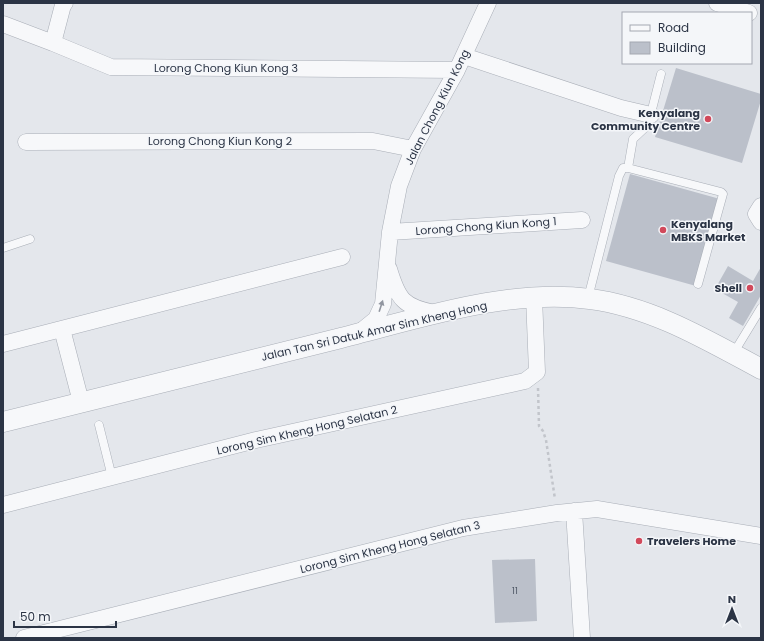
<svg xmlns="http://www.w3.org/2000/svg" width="764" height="641" viewBox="0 0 764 641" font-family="Poppins,sans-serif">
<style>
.building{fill:#bbc0ca}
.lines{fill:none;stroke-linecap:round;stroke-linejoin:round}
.service-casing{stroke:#a9aeb7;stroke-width:9}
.minor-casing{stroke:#a9aeb7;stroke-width:17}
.tertiary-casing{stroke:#a9aeb7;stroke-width:21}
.path{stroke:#c2c5cb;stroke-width:2.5;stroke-dasharray:3 3;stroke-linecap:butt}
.service{stroke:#f7f8fa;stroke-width:8}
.minor{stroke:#f7f8fa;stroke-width:16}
.tertiary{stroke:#f7f8fa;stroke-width:20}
.oneway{fill:#9196a0}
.poi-dot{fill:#d1495b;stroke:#f4f6f9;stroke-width:1.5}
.labels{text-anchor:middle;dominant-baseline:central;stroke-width:3;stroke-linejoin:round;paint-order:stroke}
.number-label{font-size:9px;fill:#4f5766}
.street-label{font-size:11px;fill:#2b3445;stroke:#f4f6f9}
.poi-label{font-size:11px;font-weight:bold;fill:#2b3445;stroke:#f4f6f9;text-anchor:end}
</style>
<rect width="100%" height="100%" fill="#e4e7ec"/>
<path class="building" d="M676 68 761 94V100L742 163 655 137Z
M630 174 720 199 696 286 606 261Z
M728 266 753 281 761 267V295L743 326 729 318 738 302 715 289Z
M535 559 537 621 495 623 492 560Z"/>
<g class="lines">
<defs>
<path id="service" d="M628 168 633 139 648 125 661 74
M3 248 30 239
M588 298 619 176 623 168H628L721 192 723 194 698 284
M733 354 761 308
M99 425 112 477"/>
<path id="minor" d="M717 3 749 13
M3 24 53 43 111 67 457 70
M53 43 63 5 65 3
M464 56 621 108 651 115
M26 142 373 141 413 149
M761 206 756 214 761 222
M390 232 582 220
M389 269C398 299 403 307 435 313
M62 329 81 402
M360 332 376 319 383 304 390 232 399 186 413 149 457 70 488 3
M3 344 342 257
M3 505 256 440 525 381 537 372 534 297
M574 511 582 638
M24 638 463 528 557 513 597 509 761 536"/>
<path id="tertiary" d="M3 422C114 394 226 367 337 339 418 319 507 288 590 299 652 307 707 340 761 369"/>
</defs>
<use href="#service" class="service-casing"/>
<use href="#minor" class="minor-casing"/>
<use href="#tertiary" class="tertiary-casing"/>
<path class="path" d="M538 388 539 426 543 431 546 440 555 499"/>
<use href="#service" class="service"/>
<use href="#minor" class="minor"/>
<use href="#tertiary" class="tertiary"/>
</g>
<defs><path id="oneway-solid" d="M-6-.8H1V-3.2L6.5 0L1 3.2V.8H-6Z"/></defs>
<use class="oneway" href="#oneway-solid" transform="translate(381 306) rotate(-72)"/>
<g class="poi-dot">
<circle cx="708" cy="119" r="4"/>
<circle cx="663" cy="230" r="4"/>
<circle cx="750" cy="288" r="4"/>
<circle cx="639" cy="541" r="4"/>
</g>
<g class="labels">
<g class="number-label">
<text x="515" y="591">11</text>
</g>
<g class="street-label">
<text x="226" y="68">Lorong Chong Kiun Kong 3</text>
<text transform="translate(437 107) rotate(-63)">Jalan Chong Kiun Kong</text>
<text x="220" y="141">Lorong Chong Kiun Kong 2</text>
<text transform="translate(486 226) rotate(-4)">Lorong Chong Kiun Kong 1</text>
<text transform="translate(374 331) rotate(-13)">Jalan Tan Sri Datuk Amar Sim Kheng Hong</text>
<text transform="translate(307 430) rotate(-13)">Lorong Sim Kheng Hong Selatan 2</text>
<text transform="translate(390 547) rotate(-14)">Lorong Sim Kheng Hong Selatan 3</text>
</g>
<g class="poi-label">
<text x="700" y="113">Kenyalang<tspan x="700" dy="13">Community Centre</tspan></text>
<text x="671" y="224" text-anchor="start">Kenyalang<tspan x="671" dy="13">MBKS Market</tspan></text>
<text x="742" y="288">Shell</text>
<text x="647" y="541" text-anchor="start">Travelers Home</text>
</g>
</g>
<rect width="764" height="641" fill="none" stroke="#2b3445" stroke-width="8"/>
<rect x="622" y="12" width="130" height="52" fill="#f4f6f9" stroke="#a4a8b1"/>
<rect x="630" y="25" width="20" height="6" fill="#f7f8fa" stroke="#a4a8b1"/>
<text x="658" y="32" font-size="12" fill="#2b3445">Road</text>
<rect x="630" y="42" width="20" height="12" fill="#bbc0ca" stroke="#a4a8b1"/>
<text x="658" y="52" font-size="12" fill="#2b3445">Building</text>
<g transform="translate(732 609)" stroke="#f4f6f9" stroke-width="3" paint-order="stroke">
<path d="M0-3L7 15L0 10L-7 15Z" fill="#2b3445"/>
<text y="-6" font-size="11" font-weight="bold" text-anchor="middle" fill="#2b3445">N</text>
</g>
<path d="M14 621v6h102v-6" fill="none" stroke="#2b3445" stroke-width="2"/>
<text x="20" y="621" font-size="12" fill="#2b3445" stroke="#f4f6f9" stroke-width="3" paint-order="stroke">50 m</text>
</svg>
